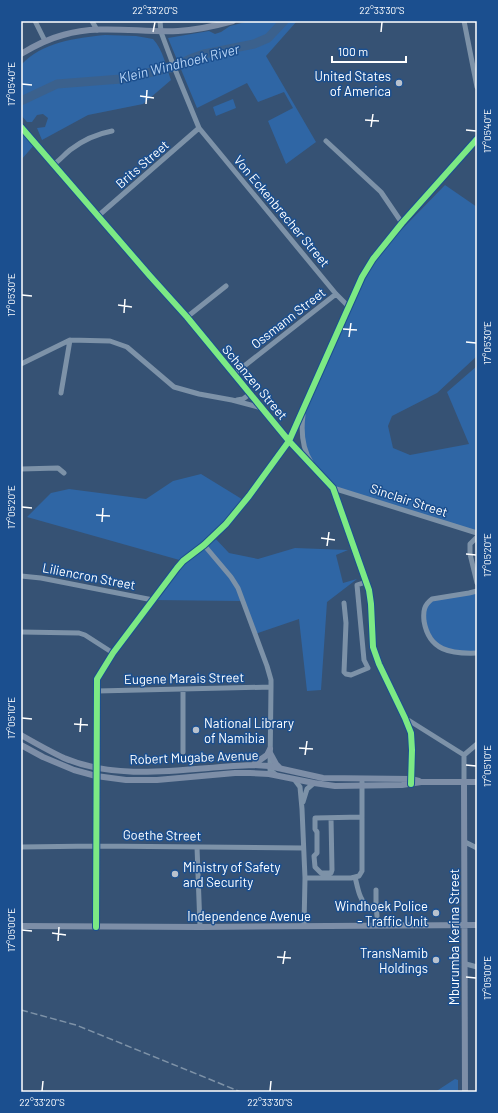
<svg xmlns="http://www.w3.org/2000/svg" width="498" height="1113" viewBox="0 0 498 1113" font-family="Barlow,sans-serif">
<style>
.green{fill:#2f66a5}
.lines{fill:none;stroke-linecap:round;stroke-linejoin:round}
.river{stroke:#3b618d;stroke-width:9}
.minor{stroke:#7d92a8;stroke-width:5}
.major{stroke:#7d8ea7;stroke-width:6}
.rail{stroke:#7e92a7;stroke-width:1.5;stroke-dasharray:7 3;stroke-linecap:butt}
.cycleway-casing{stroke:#1b4f8f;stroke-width:8}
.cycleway{stroke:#7ce984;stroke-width:6}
.ticks{fill:none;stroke:#fff;stroke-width:1.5}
.poi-dot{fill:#b9c2ce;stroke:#1b4f8f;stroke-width:1.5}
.labels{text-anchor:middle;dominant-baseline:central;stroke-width:3;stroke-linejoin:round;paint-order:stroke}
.poi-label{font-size:13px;fill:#fff;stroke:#1b4f8f;text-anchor:end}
.street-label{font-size:13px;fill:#fff;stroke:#1b4f8f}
.water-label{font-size:14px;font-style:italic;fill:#b5d3f5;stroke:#1b4f8f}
.neatline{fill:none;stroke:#fff;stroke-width:1.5}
.ticks-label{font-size:10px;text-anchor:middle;fill:#fff}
</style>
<rect width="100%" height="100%" fill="#365274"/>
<path class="green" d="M249 21H297L266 56 316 142 286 164 268 121 293 108 284 92 258 102 247 83 197 108 168 38 209 31 215 34 221 32 230 26Z
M105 35 136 36 153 39C163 50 166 66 171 80L143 104 88 115 42 140 37 128 45 127 48 118 43 114 37 115 32 122H27L21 115V65C42 42 76 38 105 35Z
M233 99 236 108 216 116 213 107Z
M21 127 35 144 21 160Z
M445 185 477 207V356L437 393 392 416 388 426 393 448 410 455 469 444 447 392 477 366V533L333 488 316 471 303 441V411L326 354 373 259Z
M201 474 245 501 213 536 229 553 258 559 295 548 348 550 336 555 343 583 357 579 327 602 321 690 307 691 299 619 255 634 242 601 153 600 183 561 27 517 51 493 69 489 146 499 173 481Z
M477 591V653L441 648 426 629 425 606 428 602Z
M455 1079 458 1080V1092H435Z"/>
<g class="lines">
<path class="river" d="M21 101 57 84 121 79 174 67 190 59 204 54 254 44 268 38 284 21"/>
<path class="minor" d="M35 21 45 41
M92 21 97 30
M160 21 161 32 174 67 199 128 336 294 348 306
M464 21 477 87
M21 127 150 276 187 317 289 441 333 488 369 590 371 604 373 647 379 664 405 718 411 733 412 750 411 781
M326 141 381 192 402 223
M53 165C59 161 64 155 70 150 83 140 96 134 112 131
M98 216 199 128
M187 317 226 286
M21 364 70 340 110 341 127 347 174 387 199 394 232 400 262 408
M234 374 336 294
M61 393 70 340
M237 400 243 399 250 394
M303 415C301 431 302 448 311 462
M21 469 58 468 64 473
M333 488 477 533
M477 537 470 544V554L477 583
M204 545 231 577 238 588 267 666 271 680V687L270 770 276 775
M21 576 41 578 153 600
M477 591 469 593 432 599C424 605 423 611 424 621 429 651 451 654 477 653
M344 603 346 623 344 672 346 674 351 675 368 668 364 660 357 585 366 582
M21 632 79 633 85 635 113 653
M183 689V752
M97 691 271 687
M405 718 464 755
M464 755V782
M464 755 477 744
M294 779 300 787 302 809 305 878 304 926
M303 802 307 789 314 783
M331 818 332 870 331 873H321L315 867 314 856 317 853V832L315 829V818L362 817
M465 842 477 848
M21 847 96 846 303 848
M197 847 200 927
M355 877C358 888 359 901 369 907L376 905V890
M305 878H351L359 876 362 871V782
M376 905 377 916
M96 927 97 679 113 653 177 568 183 561 204 545 226 524 249 496 289 441 362 277 373 259 402 223 477 139
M466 964 477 967"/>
<path class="major" d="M21 54C34 46 48 39 63 35 100 24 141 33 178 31 197 30 215 26 233 21
M21 735C35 743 49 751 64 758 123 783 191 767 253 765L269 766 323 778 411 779 419 781
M21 745 43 757 74 770 96 776 126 780H157L235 773H250L269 774 314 783 335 786 402 785 421 782H477
M270 753 276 764 280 768
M253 765 267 755 270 749
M464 782 465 1092
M21 926 200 927 477 925"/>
<path class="rail" d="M21 1010 76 1025 241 1092"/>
<defs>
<path id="cycleway" d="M21 127 150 276 187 317 289 441 333 488 369 590 371 604 373 647 379 664 405 718 411 733 412 750 411 784
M96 927 97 679 113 653 177 568 183 561 204 545 226 524 249 496 289 441 362 277 373 259 402 223 477 139"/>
</defs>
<use href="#cycleway" class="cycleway-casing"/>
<use href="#cycleway" class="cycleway"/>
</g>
<path class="ticks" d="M153 32 155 22M381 32 382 22M22 84 32 85M140 96 154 98M146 104 147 90M365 120 379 121M371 127 373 114M466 130 476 131M22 295 32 296M118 305 132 307M124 313 125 299M343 329 357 330M349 337 351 323M466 342 476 343M22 507 32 508M96 515 110 516M102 522 103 508M321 538 335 540M327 546 329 532M466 554 476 555M22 718 32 719M74 724 88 725M80 732 81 718M299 748 313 749M305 755 307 741M466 765 476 766M22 930 32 931M52 933 66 935M58 941 59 927M277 957 291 958M283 964 285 951M466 977 476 978M42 1091 43 1081M270 1091 271 1081"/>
<g class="poi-dot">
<circle cx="399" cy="83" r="4"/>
<circle cx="196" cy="730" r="4"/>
<circle cx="175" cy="874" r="4"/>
<circle cx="436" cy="913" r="4"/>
<circle cx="436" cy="960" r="4"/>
</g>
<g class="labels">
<g class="poi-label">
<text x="391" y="76">United States<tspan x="391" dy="15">of America</tspan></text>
<text x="204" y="723" text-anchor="start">National Library<tspan x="204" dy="15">of Namibia</tspan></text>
<text x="183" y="867" text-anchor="start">Ministry of Safety<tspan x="183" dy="15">and Security</tspan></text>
<text x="428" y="906">Windhoek Police<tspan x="428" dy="15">- Traffic Unit</tspan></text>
<text x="428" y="953">TransNamib<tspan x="428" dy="15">Holdings</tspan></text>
</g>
<g class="street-label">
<text transform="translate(142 164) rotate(-41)">Brits Street</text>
<text transform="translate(282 211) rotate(50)">Von Eckenbrecher Street</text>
<text transform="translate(288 318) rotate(-38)">Ossmann Street</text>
<text transform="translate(255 382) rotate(50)">Schanzen Street</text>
<text transform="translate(409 500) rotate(18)">Sinclair Street</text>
<text transform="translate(89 576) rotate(11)">Liliencron Street</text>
<text transform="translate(184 678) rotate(-1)">Eugene Marais Street</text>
<text transform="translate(194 757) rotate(-2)">Robert Mugabe Avenue</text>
<text transform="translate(162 835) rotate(1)">Goethe Street</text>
<text x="249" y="916">Independence Avenue</text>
<text transform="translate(454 937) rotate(-90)">Mburumba Kerina Street</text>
</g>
<g class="water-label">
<text transform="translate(179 63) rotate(-14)">Klein Windhoek River</text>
</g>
</g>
<rect width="498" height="1113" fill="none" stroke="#1b4f8f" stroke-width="44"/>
<path d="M332 56v6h74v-6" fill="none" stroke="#ffffff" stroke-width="2"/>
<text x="338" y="56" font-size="12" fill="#ffffff" stroke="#1b4f8f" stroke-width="3" paint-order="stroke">100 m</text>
<rect x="22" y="22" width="454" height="1069" class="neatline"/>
<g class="ticks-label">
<text x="155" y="14">22°33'20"S</text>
<text x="382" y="14">22°33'30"S</text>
<text transform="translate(11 84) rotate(-90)" y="4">17°05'40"E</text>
<text transform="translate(487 131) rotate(-90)" y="4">17°05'40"E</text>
<text transform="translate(11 295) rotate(-90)" y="4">17°05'30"E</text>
<text transform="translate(487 343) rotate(-90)" y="4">17°05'30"E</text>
<text transform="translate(11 507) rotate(-90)" y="4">17°05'20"E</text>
<text transform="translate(487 555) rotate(-90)" y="4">17°05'20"E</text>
<text transform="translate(11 718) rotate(-90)" y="4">17°05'10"E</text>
<text transform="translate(487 766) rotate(-90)" y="4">17°05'10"E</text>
<text transform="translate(11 930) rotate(-90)" y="4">17°05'00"E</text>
<text transform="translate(487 978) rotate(-90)" y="4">17°05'00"E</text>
<text x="42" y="1106">22°33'20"S</text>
<text x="270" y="1106">22°33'30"S</text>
</g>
</svg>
